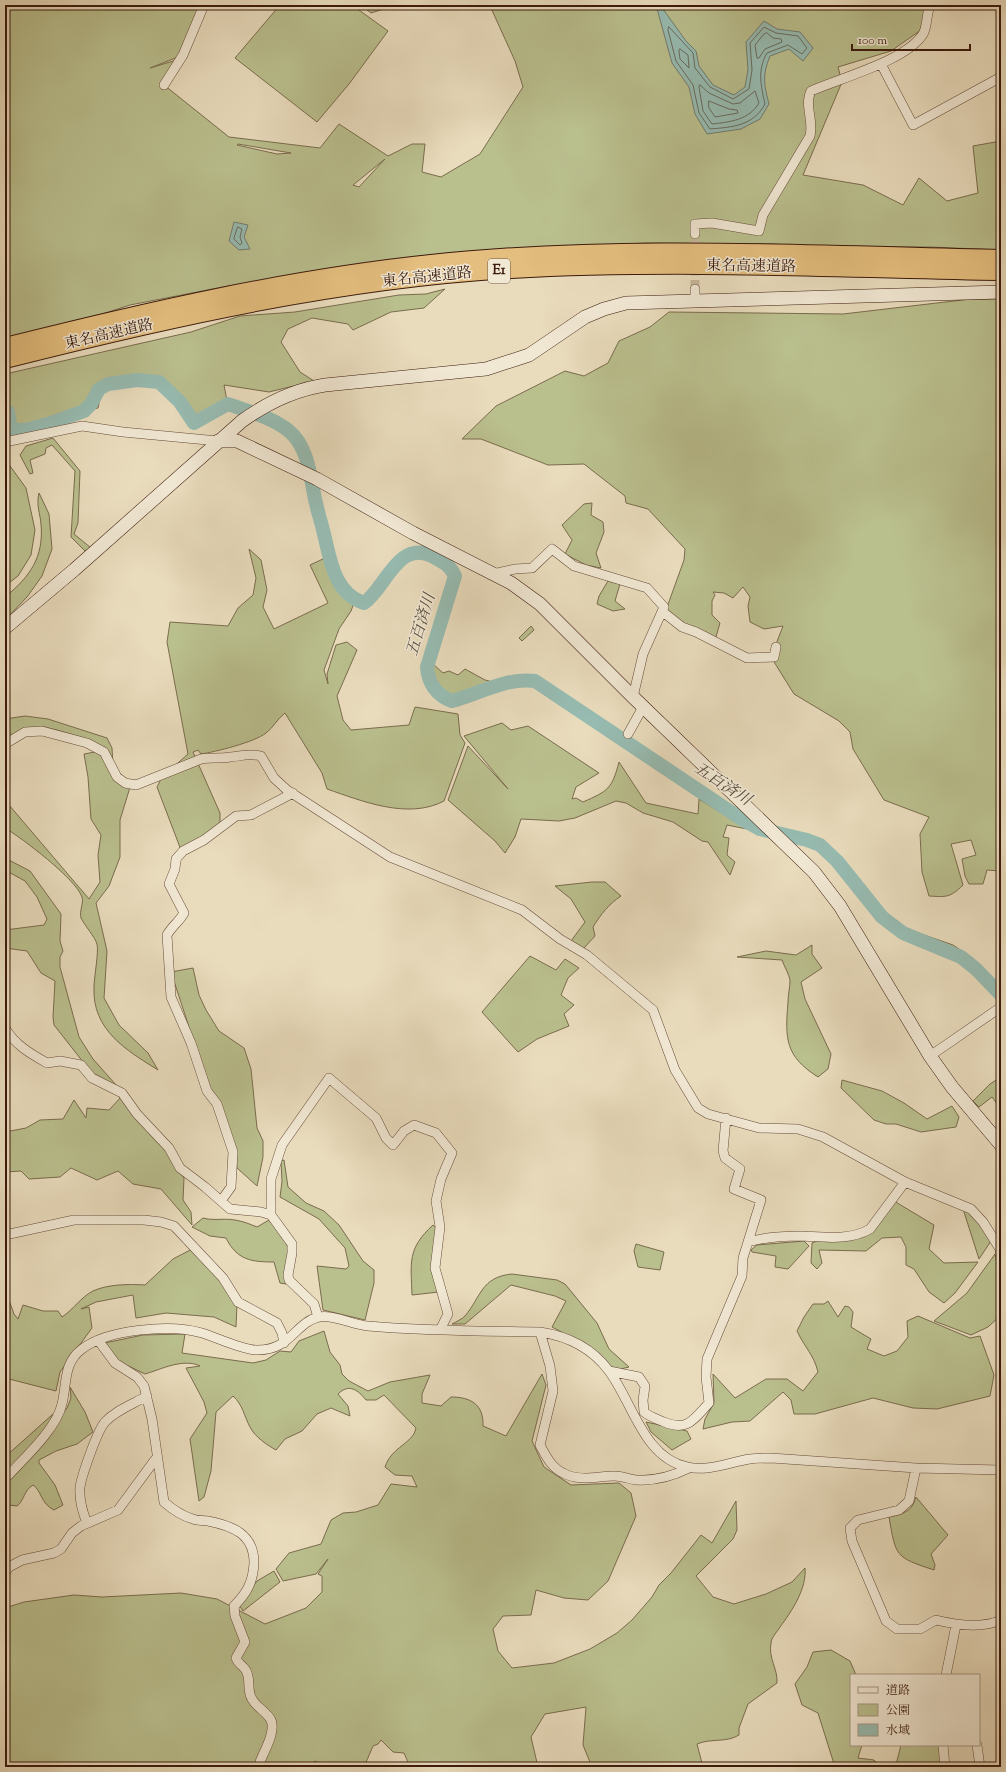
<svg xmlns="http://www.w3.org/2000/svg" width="1006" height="1772" viewBox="0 0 1006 1772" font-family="'Sorts Mill Goudy','Noto Serif JP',serif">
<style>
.green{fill:#babf8e;stroke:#7a6c4d;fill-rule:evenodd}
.water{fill:#97bcb2;stroke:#727b70}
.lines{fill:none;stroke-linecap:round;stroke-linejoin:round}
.shore{stroke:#696b5f;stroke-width:1}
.river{stroke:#97bcb2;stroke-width:14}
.street-tunnel{stroke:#c6b59a;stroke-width:9;stroke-dasharray:9 4.5;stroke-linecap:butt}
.street-casing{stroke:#664a38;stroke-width:10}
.secondary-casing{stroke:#3b1a0c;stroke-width:14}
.highway-casing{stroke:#3b1a0c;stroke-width:18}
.street{stroke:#f1e8d4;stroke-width:9}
.secondary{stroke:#f1e8d4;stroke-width:13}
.highway{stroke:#e4be7e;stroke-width:16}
.labels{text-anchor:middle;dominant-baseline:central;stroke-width:3;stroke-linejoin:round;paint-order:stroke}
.shield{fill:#f1e8d4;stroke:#725848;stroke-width:1}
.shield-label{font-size:14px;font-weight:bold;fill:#3b1a0c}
.street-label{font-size:15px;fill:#3b1a0c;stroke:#f1e8d4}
.water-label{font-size:16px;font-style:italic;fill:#574b3e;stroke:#f1e8d4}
</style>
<rect width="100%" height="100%" fill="#e9dcbd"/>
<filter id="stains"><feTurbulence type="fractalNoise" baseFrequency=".005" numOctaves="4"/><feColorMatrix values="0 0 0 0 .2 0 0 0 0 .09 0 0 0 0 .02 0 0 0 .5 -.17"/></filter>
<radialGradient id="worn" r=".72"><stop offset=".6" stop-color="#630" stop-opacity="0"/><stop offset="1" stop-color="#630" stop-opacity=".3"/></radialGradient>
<path class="green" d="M5 5H201L183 55 150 68 180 59 164 85 229 137 320 148 339 124 388 156 412 144H425L422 172 441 177 480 154 523 87 515 61 491 8 492 5H926L921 30 891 51 838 67 842 82 803 175 863 185 903 205 919 178 947 201 978 193 973 146 1001 141V250L930 247H832L773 244 645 243 504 251 228 286 130 305 99 315 65 329 5 340ZM237 145 238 144 291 153 277 154ZM385 159 359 187 353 185Z
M280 5H352L388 31 349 84 317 122 235 58Z
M361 5H396L371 13Z
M445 289 424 308 391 312 353 330 348 324 312 318 288 329 281 342 300 372 314 381 269 392 224 385 227 401 194 420 162 386C141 374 120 385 101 394L98 408 64 417 53 427 23 435H7L5 428V374L191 332 240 316 295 312 399 295 426 294Z
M971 299H1001V871L987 870 983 884H969L965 876 962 859 976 855 971 840 951 844 963 885C950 898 946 897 929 896L922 872 920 834 929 817 884 800 853 749 850 732 839 721 794 694 771 657 783 626 764 629 750 622 748 606 750 597 743 587 733 598 724 593 713 592 715 595 712 601V615L720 623 716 637 700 634 682 627 666 610 684 560 685 549 648 509 626 503 625 496 584 464 548 465 481 439H462L496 406 565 371 584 376 608 363 619 341 650 327 669 312 843 314Z
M53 438 80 471 78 523 74 534 91 548 85 551 71 537 75 471 52 445 46 448 45 454 30 460 33 473 30 474 20 455 26 446Z
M5 459 26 488 35 530 31 555 18 576 5 586Z
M39 493 49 514 52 549 42 576 27 597 5 620V597C30 577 44 557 41 524 40 513 36 505 39 493Z
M592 503 591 515 603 522 604 532 596 553 601 568 586 565 565 554 572 540 562 525 584 504Z
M249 549 261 560 267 590 263 607 274 629 328 603 310 565 325 558 336 586 354 603 351 611 339 629 324 670 328 684 327 674 336 645 347 642 357 650 337 696 343 720 351 730 409 725 415 707 458 714 460 735 465 743 444 801C408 820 362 801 327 789L322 773 285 713C277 719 273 728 266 733 255 742 215 752 201 754L198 750 193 752 220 813V826L181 850 157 787 162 777 188 754 167 642 170 622 228 626 238 608 253 595 256 578Z
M608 581 620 584 615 601 625 609 613 611 597 604 599 596Z
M531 626 534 630 522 641 519 638Z
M434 665 443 673 449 671 458 675 465 669 485 680 493 682C488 690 456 701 448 696 439 691 434 678 430 670Z
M25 716 48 719 107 738 112 748 113 766 90 740 57 730 44 727 28 729 5 737V719Z
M502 723 511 730 528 726 599 773 576 787 572 799 576 798 583 802C608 791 612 789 619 762L646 803 698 814 699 799 747 829 727 825 723 837 729 838 727 855 735 862 730 875 708 842 702 841 673 822 643 813 626 803 616 801 575 818 559 821 521 819 515 837 505 853 495 841 448 800 468 746 508 789 464 736Z
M100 751 115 777 131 784 120 820V857L109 886 96 903 107 951 104 998 119 1025 148 1053 158 1070C126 1050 92 1030 94 987 94 977 99 952 97 944 95 937 85 926 81 918 79 911 84 903 82 897 76 879 22 838 5 828V806L9 805 89 899 100 882 98 855 101 835 91 819 88 777 84 754Z
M779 831 813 839 837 853 887 916 907 929 953 945 974 959 1001 987V999L973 971 953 957 920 945 888 926 822 850 789 838Z
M5 858 30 871 61 914 60 941 63 951 60 957V967L79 1037 93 1059 117 1086 91 1072 54 1025 53 1017 55 981 41 973 27 951 5 948V930L44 925 47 919 37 897 25 881 5 870Z
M592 882H605L621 896C609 904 601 914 593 927L595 936 583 949 571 941 585 922 571 899 555 886Z
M812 945V954L822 968 801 982 805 999 831 1054 828 1069 818 1077C785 1056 785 1039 788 1002 788 995 790 987 790 980 789 974 784 966 782 960L737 957 766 951 796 955Z
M530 956 556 970 565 959 579 968 568 978 561 995 574 1005 564 1014 569 1026 537 1039 518 1052 482 1012Z
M193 968 199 995 206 1010 219 1031 244 1048 251 1069 257 1128 263 1141V1157L257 1186 237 1168 235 1148 209 1088 171 972Z
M1001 1077V1109L992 1097 979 1107 973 1101 990 1084Z
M842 1080 882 1091 904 1103 927 1119 952 1106 959 1117 956 1127 921 1132 896 1124H886L874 1120 841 1088Z
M122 1096 164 1146 172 1162 184 1178 183 1200 191 1212 192 1225 161 1189 133 1184 118 1171 97 1180 71 1168 60 1177 29 1179 21 1171 5 1172V1132L26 1128 40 1120 63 1119 74 1100 86 1118 87 1108 109 1110Z
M284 1160 288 1187 306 1203 324 1211 339 1225 363 1261 374 1270V1283L365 1320 323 1310 317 1266 346 1269 349 1266 345 1248 319 1219 280 1197 282 1181 281 1161Z
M894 1201 934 1225 929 1249 944 1263 978 1262 955 1293 944 1303 929 1292 914 1269 906 1265V1247L901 1237 882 1238 866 1251 819 1250 822 1263 817 1269 811 1263 812 1243 825 1238 863 1234Z
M965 1209 974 1216 991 1241 979 1259 964 1212Z
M203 1218C214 1221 224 1218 235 1220 242 1221 250 1224 257 1227L269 1220C275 1228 289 1242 289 1253 289 1266 281 1267 286 1284L280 1283 274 1262C251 1262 237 1260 226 1238L210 1236 192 1227Z
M433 1225 437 1229 439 1292 412 1295C411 1262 407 1249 433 1225Z
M804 1241 809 1246 788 1269 775 1267 776 1256 752 1252 751 1250 757 1245Z
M636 1244 664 1252 660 1270 638 1267 634 1251Z
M194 1248 208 1263 237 1304 236 1327 214 1317 166 1313 136 1318 133 1295 96 1302 81 1309 89 1307 92 1328 60 1372 56 1391 5 1378V1295H7L14 1314 18 1319 23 1305 43 1311H58L62 1317C73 1310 81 1297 93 1291 108 1284 130 1284 145 1285L173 1259Z
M995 1254 1001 1282V1315L988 1327 971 1335 934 1321 967 1293Z
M512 1274 557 1280 565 1284 597 1323 609 1349 629 1367 616 1370 582 1343 552 1327 566 1301 555 1296 511 1285 465 1324H452C456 1322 462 1319 465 1316 481 1297 481 1277 512 1274Z
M828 1301 838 1317 845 1306 849 1307 853 1312 851 1327 871 1339 867 1349 884 1356 897 1351 908 1337 907 1321 918 1316 970 1338 980 1336 994 1375 990 1396 937 1409 913 1408 873 1398 815 1414H794L791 1400 783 1392 750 1421 732 1422 703 1429 705 1419 714 1403 713 1374 735 1398 766 1379H787L803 1391 818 1372C814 1355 805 1348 797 1331L804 1317 813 1304H824Z
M324 1331 330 1352 340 1365 342 1374 349 1381 368 1391 390 1382 430 1375 422 1394V1403L441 1406 451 1397C470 1397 484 1404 483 1426L506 1436 542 1374 546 1385 532 1441 544 1467 571 1485 619 1483 631 1493 636 1516 608 1581 588 1600 564 1598 536 1590 531 1615 503 1616 493 1629 498 1651 512 1668 554 1663 590 1649 617 1633 632 1620 652 1597 659 1585 671 1573 701 1535 712 1543 736 1501 737 1530 733 1539 696 1576 713 1597 734 1604 766 1594 792 1582 805 1568C807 1588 792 1611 780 1627 777 1632 771 1638 771 1643 768 1658 778 1669 777 1683L748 1704 739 1728V1735C726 1743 711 1738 697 1744L703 1767H592L583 1745 586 1707 545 1714 531 1737 538 1767H410L404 1753 393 1752 381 1740 378 1744 373 1746 364 1767H327L315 1761 313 1767H5V1608L24 1602 74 1595 102 1597 181 1593 217 1599 265 1624 306 1608 322 1592V1576L318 1574 328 1559 316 1574 283 1581 276 1569 289 1553 321 1544 331 1520 343 1513 356 1512 378 1505 391 1484 417 1487 412 1476 395 1475 385 1467C392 1446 413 1444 416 1428L384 1395 376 1400H366C358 1390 349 1383 338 1394L348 1406 350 1416 331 1408 317 1414 302 1431 285 1439 276 1450C267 1445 255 1437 250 1427 244 1416 243 1405 233 1396L216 1412 211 1471 204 1497 199 1501 190 1439 207 1413 204 1402 186 1368 200 1366C183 1358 162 1369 145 1374L116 1360 100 1344 143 1335 185 1334 182 1353 253 1363 266 1360 280 1351 291 1352 299 1341Z
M70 1387 85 1412 93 1432 77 1444 56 1451 39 1460V1463L55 1485 63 1505 54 1510C40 1503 42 1491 33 1485 24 1490 24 1501 17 1506L9 1505 5 1509V1483L67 1408 71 1398Z
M53 1414 47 1427 5 1474V1457Z
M646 1422 687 1431 691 1439 672 1450 651 1432Z
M916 1497 948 1535 931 1554 935 1565 934 1570C895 1557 896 1557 889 1517 903 1514 912 1512 916 1497Z
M274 1571 280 1582 243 1611 239 1605 257 1581Z
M831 1650 850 1661 856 1675H851V1745H862L858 1758 874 1760 881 1767H835L818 1713 802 1705 795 1684 807 1667 813 1652Z
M901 1745H943L942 1760 936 1767H901L896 1765Z"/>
<path class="water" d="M656 5H660L686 41 696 51 699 66 713 85 734 95 745 87 748 69 746 42 764 21 777 29 800 32 813 48 803 61 789 49 770 56C762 75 764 85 769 104L760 119 741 129 707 134 695 114 689 87 672 63Z
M234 222 248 225 244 237 250 249 239 250 229 241Z"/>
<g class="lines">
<path class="shore" d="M669 27 693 53 695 68 710 87 733 99 749 89 752 70 750 43 764 27 776 33 798 36 807 48 802 54 788 45 767 53C757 70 761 86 765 104 753 126 733 127 710 129L699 113 693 85 676 61 668 30Z
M767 33 773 38 781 39 782 42 765 49 759 58H757L755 45 764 34Z
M680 49 688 55 689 68 680 59 679 51Z
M700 85 709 93 733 104 740 103 755 91 759 103C749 120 730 122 712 124L703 111 699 87Z
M709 101 729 109 737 110 738 113 715 117 709 108Z
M238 227 242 229 240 237 242 243 240 245 234 239Z"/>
<path class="river" d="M8 412 11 430H25L48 424 84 411 91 404 99 389 108 384 137 380 159 382 180 402 194 423 228 404C247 411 272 417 289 431 307 446 310 473 314 494 316 506 320 518 323 530 330 557 333 593 364 603 385 589 398 539 432 556 444 563 449 564 455 576L427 667C428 683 437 696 452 701 479 694 507 677 535 681L740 818 760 829 807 840 820 845 837 861 882 917 903 933 961 957 976 969 1001 995"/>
<path class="street-tunnel" d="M695 289V234"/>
<defs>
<path id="street" d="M881 64 913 125 1001 77
M164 85 183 55 204 5
M695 234V224L712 223 759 231 763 215 810 136C814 121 804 105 811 91 840 78 906 61 923 34 928 26 926 11 931 5
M695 299V289
M5 442 82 426 123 432 218 441
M493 574 515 569 532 568 552 549 574 566 647 588 664 607 643 654 633 697
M663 612 682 627 696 632 747 658 774 657 776 647
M628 734 643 707
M5 744 25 732 42 731 87 743 104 752 117 777 125 783 136 785 201 759C211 757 220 759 230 757 241 756 250 753 261 756L274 778 287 790 390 857 522 910 560 939 587 955 653 1010 675 1070 698 1108 708 1114 759 1128 798 1129 823 1137 905 1182 971 1209 983 1222 1000 1249 1001 1255
M5 1028C15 1045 31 1054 47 1063L60 1061 81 1065 92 1078 122 1093 137 1114 169 1148 180 1168 205 1187 230 1209 261 1212 271 1215 292 1244V1253L288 1275 289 1280 314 1304 318 1317
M930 1056 1001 1007
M221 1201 231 1187 233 1152 217 1104 207 1091 191 1043 171 997 167 935C172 926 179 922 184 913L169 884 175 869 176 859 183 851 204 840 236 816 251 815 293 793
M271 1215V1179L282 1145 329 1078 376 1118 386 1138 393 1145 404 1131 414 1125 436 1133 452 1153 441 1179 436 1201 440 1227 435 1268 448 1314 440 1330
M5 1235 74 1220H144L161 1222 174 1226 223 1278 238 1302 277 1323 282 1333 284 1343
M748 1242C765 1237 783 1236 801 1236 824 1237 849 1241 870 1229L905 1182
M540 1332 550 1366 553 1391 540 1445C546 1456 551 1467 563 1473 579 1482 598 1476 614 1476 622 1476 629 1479 636 1480 654 1481 673 1476 689 1468
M98 1340 115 1363 137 1377 144 1386 152 1419 164 1502C172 1509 182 1516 193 1519 197 1521 203 1520 208 1521 233 1526 254 1534 254 1563 253 1582 247 1593 234 1606L235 1616 245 1642 236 1658C238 1664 241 1664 245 1669 252 1678 246 1690 252 1699 256 1707 267 1712 271 1720 276 1732 264 1751 260 1762L262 1767
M609 1371 639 1377 645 1386 643 1400 644 1412C650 1417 657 1419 664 1422 688 1432 694 1419 709 1403L706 1377 707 1359 742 1276 743 1258 761 1200 734 1189 740 1169 725 1158 723 1151 726 1118
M916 1468 909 1501 899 1510 858 1520 850 1528 852 1541 886 1621 897 1629H920L936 1620C956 1625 981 1629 1001 1620
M5 1479C23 1459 56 1430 62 1404 67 1384 63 1363 82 1349 108 1329 171 1324 202 1333 215 1337 243 1350 256 1350 291 1351 295 1322 319 1317 332 1314 354 1325 368 1326 425 1331 483 1331 540 1332 567 1336 592 1348 609 1371 633 1403 643 1457 687 1467 707 1472 730 1462 750 1459 757 1458 764 1458 771 1458L916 1468 1001 1470
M87 1523C82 1511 79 1500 80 1487 82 1475 97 1431 105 1422 116 1410 133 1404 147 1396
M5 1573 9 1567 22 1560 54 1553 61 1549 72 1533 81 1526 118 1510 157 1457
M946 1675 956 1625
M943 1745 945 1767
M977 1745 980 1767"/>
<path id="secondary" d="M218 441H237L317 479 413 533 511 583 540 604 633 697 814 872 840 906 930 1056 952 1087 1001 1145
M5 628 74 570 242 421C267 403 293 390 325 385L486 369 529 355 585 317 604 309 626 303 1001 292"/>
<path id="highway" d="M5 346C145 311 287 278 431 263 620 243 811 254 1001 258
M5 360C171 318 340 280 511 270 674 261 838 269 1001 272"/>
</defs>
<use href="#street" class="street-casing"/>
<use href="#secondary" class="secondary-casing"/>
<use href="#highway" class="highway-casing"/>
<use href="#street" class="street"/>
<use href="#secondary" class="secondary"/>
<use href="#highway" class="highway"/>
</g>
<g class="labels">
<rect class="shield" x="488" y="259" width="22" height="24" rx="3"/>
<g class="shield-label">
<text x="499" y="271">E1</text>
</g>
<g class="street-label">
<text transform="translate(751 267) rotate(1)">東名高速道路</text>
<text transform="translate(427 278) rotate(-6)">東名高速道路</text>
<text transform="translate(109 335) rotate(-13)">東名高速道路</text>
</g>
<g class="water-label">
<text transform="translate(422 625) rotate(-73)">五百済川</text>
<text transform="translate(722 785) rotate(33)">五百済川</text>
</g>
</g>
<rect width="1006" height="1772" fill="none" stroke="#e9dcbd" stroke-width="20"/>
<rect x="6" y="6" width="994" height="1760" fill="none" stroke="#3b1a0c" stroke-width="2"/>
<rect x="10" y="10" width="986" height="1752" fill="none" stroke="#3b1a0c"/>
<rect x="850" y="1674" width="130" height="72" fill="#f1e8d4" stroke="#a89684"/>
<rect x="858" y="1687" width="20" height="6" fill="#f1e8d4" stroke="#a89684"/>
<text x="886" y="1694" font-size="12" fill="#3b1a0c">道路</text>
<rect x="858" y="1704" width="20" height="12" fill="#babf8e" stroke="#a89684"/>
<text x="886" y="1714" font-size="12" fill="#3b1a0c">公園</text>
<rect x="858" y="1724" width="20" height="12" fill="#97bcb2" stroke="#a89684"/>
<text x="886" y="1734" font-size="12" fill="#3b1a0c">水域</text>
<path d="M852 44v6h118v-6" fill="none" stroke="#3b1a0c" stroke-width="2"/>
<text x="858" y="44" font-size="12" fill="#3b1a0c" stroke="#f1e8d4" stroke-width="3" paint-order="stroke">100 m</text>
<rect width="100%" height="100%" filter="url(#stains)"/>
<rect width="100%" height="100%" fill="url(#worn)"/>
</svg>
